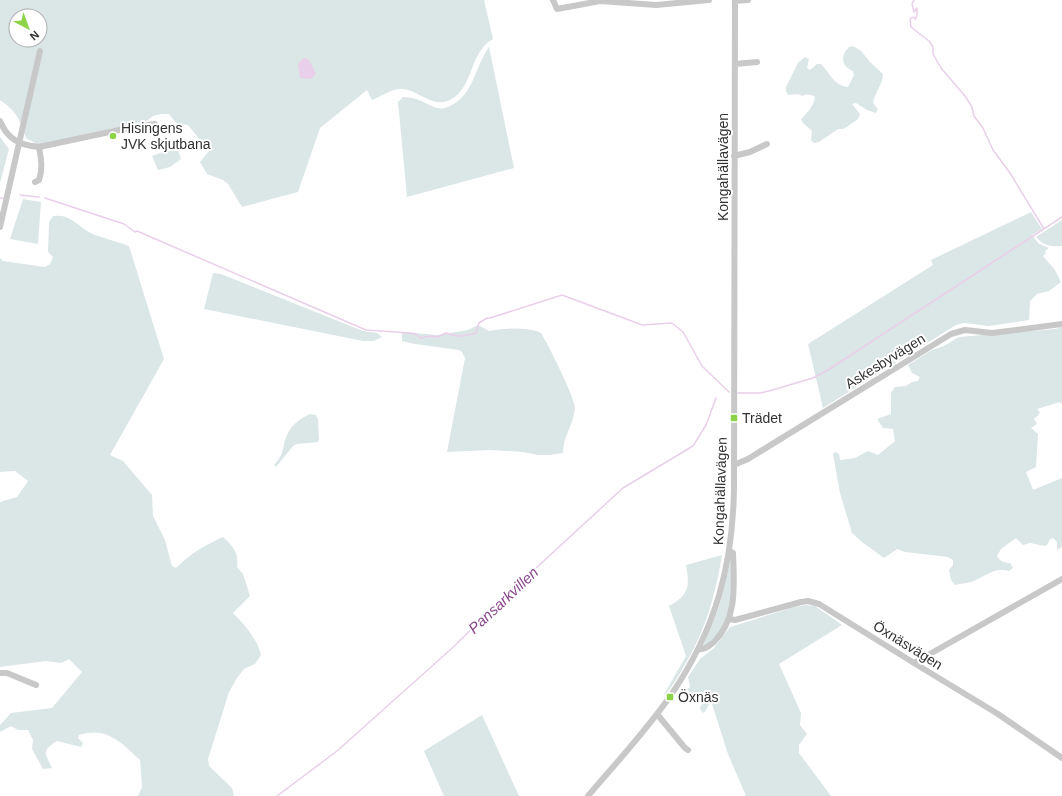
<svg xmlns="http://www.w3.org/2000/svg" width="1062" height="796" viewBox="0 0 1062 796" font-family="Arial,sans-serif">
<style>
.green{fill:#dbe6e7;fill-rule:evenodd}
.water{fill:#e9cfe9}
.lines{fill:none;stroke-linecap:round;stroke-linejoin:round}
.stream{stroke:#e9cfe9;stroke-width:1.5}
.minor{stroke:#c8c8c8;stroke-width:6}
.poi-dot{fill:#8cd347;stroke:#fff;stroke-width:1.5}
.labels{text-anchor:middle;dominant-baseline:central;stroke-width:4;stroke-linejoin:round;paint-order:stroke}
.poi-label{font-size:14px;fill:#313131;stroke:#fff;text-anchor:start}
.street-label{font-size:14px;fill:#313131;stroke:#fff}
.water-label{font-size:15px;font-style:italic;fill:#89478b;stroke:#fff}
</style>
<rect width="100%" height="100%" fill="#fff"/>
<path class="green" d="M0 0H484L493 39C469 52 474 88 450 100 432 109 418 89 401 89 394 88 379 97 372 100L367 90 320 128 298 192 242 207 228 184 223 180 207 174 200 162 209 151 188 125 177 124 169 114H161L153 116 140 126 113 128 89 134 38 145 26 138C20 119 16 111 0 100ZM16 16H40V40H16Z
M853 46 861 51 870 62 883 74C883 84 875 92 873 103L878 109 876 113 867 110 856 103 852 104 860 114 858 119 851 124 843 129H838L819 142 814 143 811 140 812 131 803 123 801 119C807 113 814 106 815 97 811 94 807 94 802 96L798 94 788 95 786 91V87L798 63 805 57 809 59 807 68 810 70 817 64H821C830 73 834 86 848 87L854 75 853 71C841 66 840 56 849 47Z
M489 47 514 168 407 197 398 102 403 97C409 97 415 98 421 101 426 103 432 107 438 108 442 109 446 108 450 106 474 95 475 66 489 47Z
M0 137 9 149 0 183Z
M177 147 181 159 170 167 158 170 152 156Z
M23 199 41 202 38 244 10 239Z
M1031 212 1042 229 1032 235 1039 244 1049 248 1045 251 1046 253 1043 256 1055 270 1061 282 1049 291 1037 294 1030 301 1029 320 989 326 964 323 956 325 823 408 808 344 933 265 931 260Z
M53 216C69 214 75 223 87 231 97 237 117 241 129 246L164 359 110 455 123 461 152 495 153 516 165 540 172 566 176 568C191 553 204 546 223 537 233 546 239 553 237 567L243 574 250 596 233 613C244 624 258 640 261 655L255 664 244 669 237 678 229 692 208 759 209 766 232 788 234 796H138L142 787 140 760C121 742 106 726 79 735L78 738 83 743 81 747 57 741C41 751 45 753 52 768L43 769 32 749 33 740 28 730H18L11 726 0 732V725L11 713 52 708 82 672 69 659 61 663 46 661 0 667V502L17 497 28 481 15 471 0 472V258L3 261 45 267 50 264 53 257 48 252 49 222Z
M1062 220V246C1051 247 1044 246 1036 237Z
M213 273 221 274 363 331 377 333 382 337 374 341H363L204 309Z
M478 325 489 331C502 328 529 327 541 333 548 344 575 398 575 408 574 424 563 436 563 453L550 455H538L523 452 490 450 447 452 465 358 462 352 459 350 415 344 402 341V332L437 335 468 330Z
M1062 327V404L1060 402 1037 409 1040 413 1034 419 1037 424 1031 428 1038 434 1036 467 1026 472 1033 490 1062 478V547L1057 550V542L1053 538 1050 539 1047 545 1045 546 1030 543 1023 545 1016 538 1001 549 997 556C1000 561 1004 563 1010 563L1013 568 1009 571C992 567 986 577 971 582 966 583 960 584 955 585L951 580 949 570 953 565V560L948 557 905 552 897 549 884 558 862 542 852 533 840 493 833 454 835 452 839 454 840 460 855 458 868 451 878 455 895 441 893 429 883 428 877 419 891 414V393L895 387 906 386 912 382 918 381 920 377 912 373 908 365 932 350 944 346 959 337 1055 329Z
M310 414 316 415 318 419 319 440 318 442 297 444 293 446 276 467 274 465C286 452 281 449 287 435 291 425 301 418 310 414Z
M722 555C715 597 705 632 683 668 677 678 672 688 663 696L686 656 669 606C689 595 690 586 686 565Z
M732 561C732 587 733 617 715 638 711 642 709 645 703 646L719 607 730 563Z
M805 605 815 606 842 625 779 664 801 713 800 725 807 734 799 745V753L831 796H746L728 754 711 701 704 713 701 711 700 707 704 701 702 697 689 692 687 689 690 687 688 677 700 659 714 648 730 627 791 608Z
M482 715 519 796H444L424 751Z"/>
<path class="water" d="M304 58 309 60 316 74 311 79 300 78 298 64Z"/>
<g class="lines">
<path class="stream" d="M914 0 912 4 914 12 917 8V16L915 19 913 17 910 19 911 27 929 41 933 47V54L941 68 965 96 972 107 974 116 983 128 993 150 1010 173 1044 229
M20 195 39 197
M0 198H3
M45 198 124 224 135 232 137 231 366 330 410 333 416 334 421 338 430 336 438 337 446 333C457 338 465 336 476 333L479 323 487 318H490L562 295 629 320 642 325 672 323 683 332 702 366 729 392
M738 393H760L769 391 813 378 828 370 1062 217
M277 796 337 751 450 650 510 592 623 488 693 446 706 425 716 398"/>
<path class="minor" d="M553 0 557 9 600 1 656 5 709 0
M735 1 748 0
M735 64 757 62
M0 121C8 140 20 145 39 147L119 130 155 124
M734 156 750 152 767 144
M35 182 39 180C43 169 41 158 39 147
M0 227 40 51
M734 465 748 459 951 334 965 330 992 333 1062 324
M729 619 735 620 801 602 808 601 819 604 927 671 998 714 1062 758
M698 649C705 650 709 646 714 642 738 618 734 584 733 553L730 551
M914 663 1062 579
M0 673H7L36 685
M657 714 685 748 688 750
M588 796C616 763 646 731 671 695 716 629 733 565 734 487L735 0"/>
</g>
<g class="poi-dot">
<circle cx="113" cy="136" r="4"/>
<rect x="730" y="414" width="8" height="8" rx="2"/>
<rect x="666" y="693" width="8" height="8" rx="2"/>
</g>
<g class="labels">
<g class="poi-label">
<text x="121" y="128">Hisingens<tspan x="121" dy="16">JVK skjutbana</tspan></text>
<text x="742" y="418">Trädet</text>
<text x="678" y="697">Öxnäs</text>
</g>
<g class="street-label">
<text transform="translate(723 167) rotate(-90)">Kongahällavägen</text>
<text transform="translate(885 361) rotate(-32)">Askesbyvägen</text>
<text transform="translate(720 491) rotate(-88)">Kongahällavägen</text>
<text transform="translate(908 645) rotate(32)">Öxnäsvägen</text>
</g>
<g class="water-label">
<text transform="translate(503 600) rotate(-43)">Pansarkvillen</text>
</g>
</g>
<g transform="translate(28 28) rotate(139)"><circle r="19" fill="#ffffff" stroke="#adadad"/>
<path d="M0-3L7 15L0 10L-7 15Z" fill="#8cd347"/>
<text y="-6" font-size="11" font-weight="bold" text-anchor="middle" fill="#313131">N</text>
</g>
</svg>
